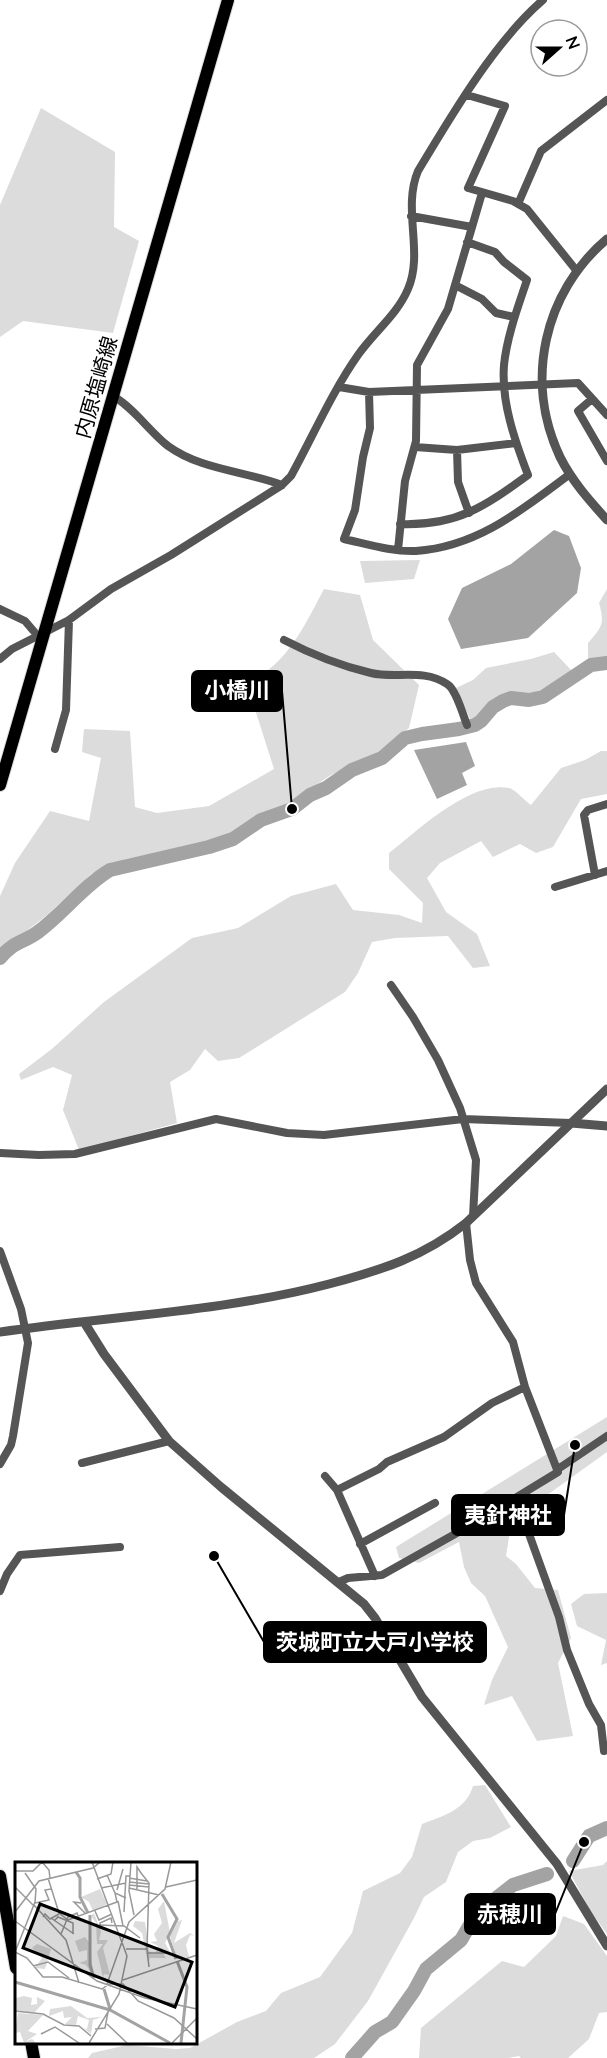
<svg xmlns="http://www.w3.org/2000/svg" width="607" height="2058" viewBox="0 0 607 2058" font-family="Lato,'Noto Sans JP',sans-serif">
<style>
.green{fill:#dcdcdc}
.water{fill:#a3a3a3}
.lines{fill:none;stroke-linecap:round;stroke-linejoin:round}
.river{stroke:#a3a3a3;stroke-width:14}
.primary-casing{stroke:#dbdbdb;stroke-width:14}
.minor{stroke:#555;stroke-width:8}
.tertiary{stroke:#555;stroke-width:9}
.primary{stroke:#000;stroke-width:12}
.labels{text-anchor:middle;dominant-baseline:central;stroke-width:6;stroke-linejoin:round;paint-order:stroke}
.street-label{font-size:21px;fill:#000;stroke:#fff}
.inset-river{fill:none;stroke:#a3a3a3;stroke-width:3}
.inset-road{fill:none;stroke:#999;stroke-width:1.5}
.view{fill:#000;fill-opacity:0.15;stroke:#000;stroke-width:3}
.inset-edge{fill:none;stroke:#000;stroke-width:3}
.leader{fill:none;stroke:#000;stroke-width:2}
.callout-dot{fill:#000;stroke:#fff;stroke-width:2}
.callout{fill:#000;stroke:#000;stroke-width:2}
.callout-label{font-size:22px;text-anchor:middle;font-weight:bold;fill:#fff}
</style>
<rect width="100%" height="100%" fill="#fff"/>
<path class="green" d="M41 108 115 152 114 227 139 241 113 333 23 321 0 337V205Z
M420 560 414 579 365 583 360 561Z
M324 589 360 595 373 640 419 685 409 728 376 754 331 775 287 804 224 839 127 859 91 874 47 915 0 952V896L15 863 50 811 89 821 101 758 82 752 84 729 130 731 135 807 157 813 209 806 274 769 253 703 212 708 206 676 251 674 260 676C291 656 307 621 324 589Z
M607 589V657L588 662V643C602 627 605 624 599 603Z
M554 652 572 671 553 687 532 696 504 697 471 721 456 688 473 680 486 668 531 659Z
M601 751H607V794L581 799 553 847 536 853 520 844 493 857 481 841 440 863 427 878 446 912 477 934 490 966 473 968 448 936 395 938 372 942 358 973 345 992 239 1058 218 1061 205 1049 190 1070 170 1082 177 1123 79 1150 63 1110 72 1075 53 1067 21 1080 19 1074 53 1048 104 1002 192 938 238 928 291 896 336 884 353 910 399 915 422 923 423 903 389 869V853C417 831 470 780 509 788 516 790 524 800 531 805L561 768 585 760Z
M607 1417V1452L536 1503 509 1537 506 1556 516 1564 535 1588 558 1590 571 1638 558 1663 573 1736 537 1741 512 1696 484 1705 492 1680 508 1647 485 1596 471 1583 464 1567 459 1542 419 1563 399 1558 396 1547Z
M607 1593V1663L601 1665 606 1640 577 1626 571 1604 584 1594Z
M485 1785 511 1827 490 1838 473 1841 458 1852 446 1882 424 1897 414 1918 368 2001 335 2044 314 2058H88L92 2053 127 2045 176 2049 190 2048 237 2022 266 2011 281 1993 320 1977 352 1933 363 1891 400 1873 412 1857 422 1824C443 1816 466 1810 473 1786Z
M607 1861V1934L591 1912 569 1871 603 1865Z
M563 1916 584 1924 607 1956V2012L599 2013 589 2039 568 2058H521L519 2056 508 2058H419L421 2028 502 1961 524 1967 556 1936Z"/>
<path class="water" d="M554 530 569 536 581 568 577 593 528 638 461 649 448 619 462 588 511 564Z
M466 742 475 766 462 773 467 785 437 799 414 750Z"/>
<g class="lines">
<path class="river" d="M0 958C14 941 23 943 38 932 64 913 83 886 110 870L209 847 233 839 261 820 292 809 310 795 326 788 352 770 382 758 405 738 422 734 459 729 475 725 481 721 493 707 503 701 511 698 529 700 543 697 591 665 607 663
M573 1861 589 1836 607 1828
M352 2058 375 2032 392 2022 414 1991 426 1969 461 1940 471 1923 489 1907 495 1899 513 1885 547 1874"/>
<defs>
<path id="primary" d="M0 785 228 0
M0 1876 16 1968
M31 2042 34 2058"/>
</defs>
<use href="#primary" class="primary-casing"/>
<path class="minor" d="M467 95 505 106 468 188 513 201 527 209 576 270
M518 204 541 151 607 100
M411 216 472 227
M455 285 482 299 496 313 514 317
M339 387 369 392 578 383 607 415
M369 392 370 428 363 457 355 510 344 539C367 544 392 552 416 551 478 547 523 509 570 474
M113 396C134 408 149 431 168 446 201 470 245 471 282 485
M592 399 578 411 607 461
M415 447 457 450 516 443
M457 450 458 482 469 513
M400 524C457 526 484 507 528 475 515 441 501 402 504 365 507 336 518 307 527 280L504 262 495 252 467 242
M398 550 405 481 416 441 417 365 448 309 482 193
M0 609 25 621 37 635
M284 640C311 654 341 666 371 673 396 679 423 668 447 684 456 689 463 715 467 725
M0 659 12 649 69 620 111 589 171 555 282 485 291 476C313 436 332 392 358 355 374 332 397 315 408 289 424 252 402 209 418 171 451 116 495 41 543 0
M55 749 66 710 69 620
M595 875 584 815 588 810 607 804
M555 887 607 871
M391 985 413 1017 438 1060 460 1108 476 1160 473 1216
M0 1153 39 1155 75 1154 216 1119 287 1133 324 1135 463 1119 571 1123
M0 1251 21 1309 28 1343 13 1436 11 1445 0 1464
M82 1463 169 1441
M558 1469 607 1436
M325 1476 337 1490 375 1576
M337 1490 379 1469 387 1462 444 1437 492 1403 525 1387
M516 1498 559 1617 567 1650 589 1704 601 1725 604 1751
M360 1544 435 1503
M339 1582 348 1578 382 1575 464 1529 558 1472 525 1387 513 1342 476 1283 470 1260 466 1223
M0 1591 7 1574 20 1555 120 1547"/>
<path class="tertiary" d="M607 239C544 292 524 381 560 457 572 481 589 500 607 520
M571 1123 607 1126
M84 1322 104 1354 169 1441 221 1487 364 1604 375 1618 422 1697 557 1864 607 1946
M0 1332C110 1316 222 1312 329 1284 382 1270 423 1257 466 1223L607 1089"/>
<use href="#primary" class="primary"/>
</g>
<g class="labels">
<g class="street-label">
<text transform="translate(95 387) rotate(-74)">内原塩崎線</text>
</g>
</g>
<g transform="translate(15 1862)">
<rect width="182" height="182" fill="#fff"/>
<path d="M85 27 92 42 78 49 74 40 66 35ZM149 39 155 71 150 81 155 90 146 88 151 96H135L133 101 127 71 118 64 120 59 130 60 134 89 140 92 143 84 135 80 142 79 139 72 147 61 143 47ZM79 51 86 70 84 78H93L88 86 95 113 89 112 88 115 82 90 88 82H82L81 61 76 54ZM167 58 159 81 175 71 179 74 175 73 171 83 174 95 162 97 155 74 163 59ZM70 75 74 80 79 115 71 103 64 101 72 98V88L64 90 60 79ZM22 82 36 87 30 107 20 106 27 96 17 86ZM9 134 17 136 16 143 22 142V135L30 139 19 151 0 148 1 136ZM56 144 72 156 87 155 78 158 76 172 69 166 72 167 74 158 63 154 61 163 50 162 57 155 49 156 48 149 34 154 35 147ZM3 151 28 153 13 169 22 172 10 180 17 177 21 181H9L5 170 0 171Z" fill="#dcdcdc"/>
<path class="inset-river" d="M61 10 65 16V35L73 51M147 32 162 57 153 75 161 97M75 53V103L79 116M162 99 172 125 166 181M0 120 95 148 155 181M89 127 95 147"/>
<path class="inset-road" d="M27 0 34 8 35 16M116 0 114 29 119 53M0 9H18L27 0M126 11 134 21 132 87M92 13 100 31 111 36M33 16 44 51 53 58 102 40 100 31M114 16 132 19M82 17 96 12 98 0M114 20 134 22M114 23 134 25M0 25 18 43M151 25 182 18M86 26 111 21M114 26 144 33M122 27V5L126 11M102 28 108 7M103 39 108 64M20 41 34 38 30 28 36 27M66 41 59 40 71 52M19 43 51 78 64 121M80 49 84 58 97 52M0 50 24 19 78 6 85 0M109 50 111 14H115M28 55 30 52 35 57 44 52M36 56 59 72M0 59 82 119 130 136 182 147M39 59 43 55 58 61V72M84 63 109 64 125 76M89 67 85 66V61L96 56 97 61M46 72 53 55 62 51 64 56M111 87H132L134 105M0 90 12 96 28 115H47L87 127 94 122H108L123 139 159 156 182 177M0 90 20 40 21 27 10 11M133 91H154M18 104 33 100 54 116M108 118 182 93M92 122 114 60 150 27 156 0M0 149 28 152 49 163 64 164 76 174M92 162 112 181M80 167 90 166 93 150M26 172 40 165 64 181M74 181 104 132 112 94 77 0M157 181 182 156"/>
<path class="view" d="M25 42 177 100 160 145 8 86Z"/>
<rect width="182" height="182" class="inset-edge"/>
</g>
<path class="leader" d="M292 809L282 691M575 1445L564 1515M214 1556L264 1642M584 1842L555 1914"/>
<g class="callout-dot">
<circle cx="292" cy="809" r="6"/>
<circle cx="575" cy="1445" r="6"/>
<circle cx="214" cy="1556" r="6"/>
<circle cx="584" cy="1842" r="6"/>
</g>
<g class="callout">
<rect x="192" y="671" width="90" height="40" rx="6"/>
<rect x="452" y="1495" width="112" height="40" rx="6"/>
<rect x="264" y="1622" width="222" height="40" rx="6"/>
<rect x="465" y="1894" width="90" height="40" rx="6"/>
</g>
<g class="callout-label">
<text x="237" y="698">小橋川</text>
<text x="508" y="1523">夷針神社</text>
<text x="375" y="1650">茨城町立大戸小学校</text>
<text x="510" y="1922">赤穂川</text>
</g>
<g transform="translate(559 48) rotate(69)"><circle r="28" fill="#ffffff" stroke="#999999" stroke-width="1.5"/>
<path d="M0-4.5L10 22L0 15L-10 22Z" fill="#000000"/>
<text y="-9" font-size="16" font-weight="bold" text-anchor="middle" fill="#000000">N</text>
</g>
</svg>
